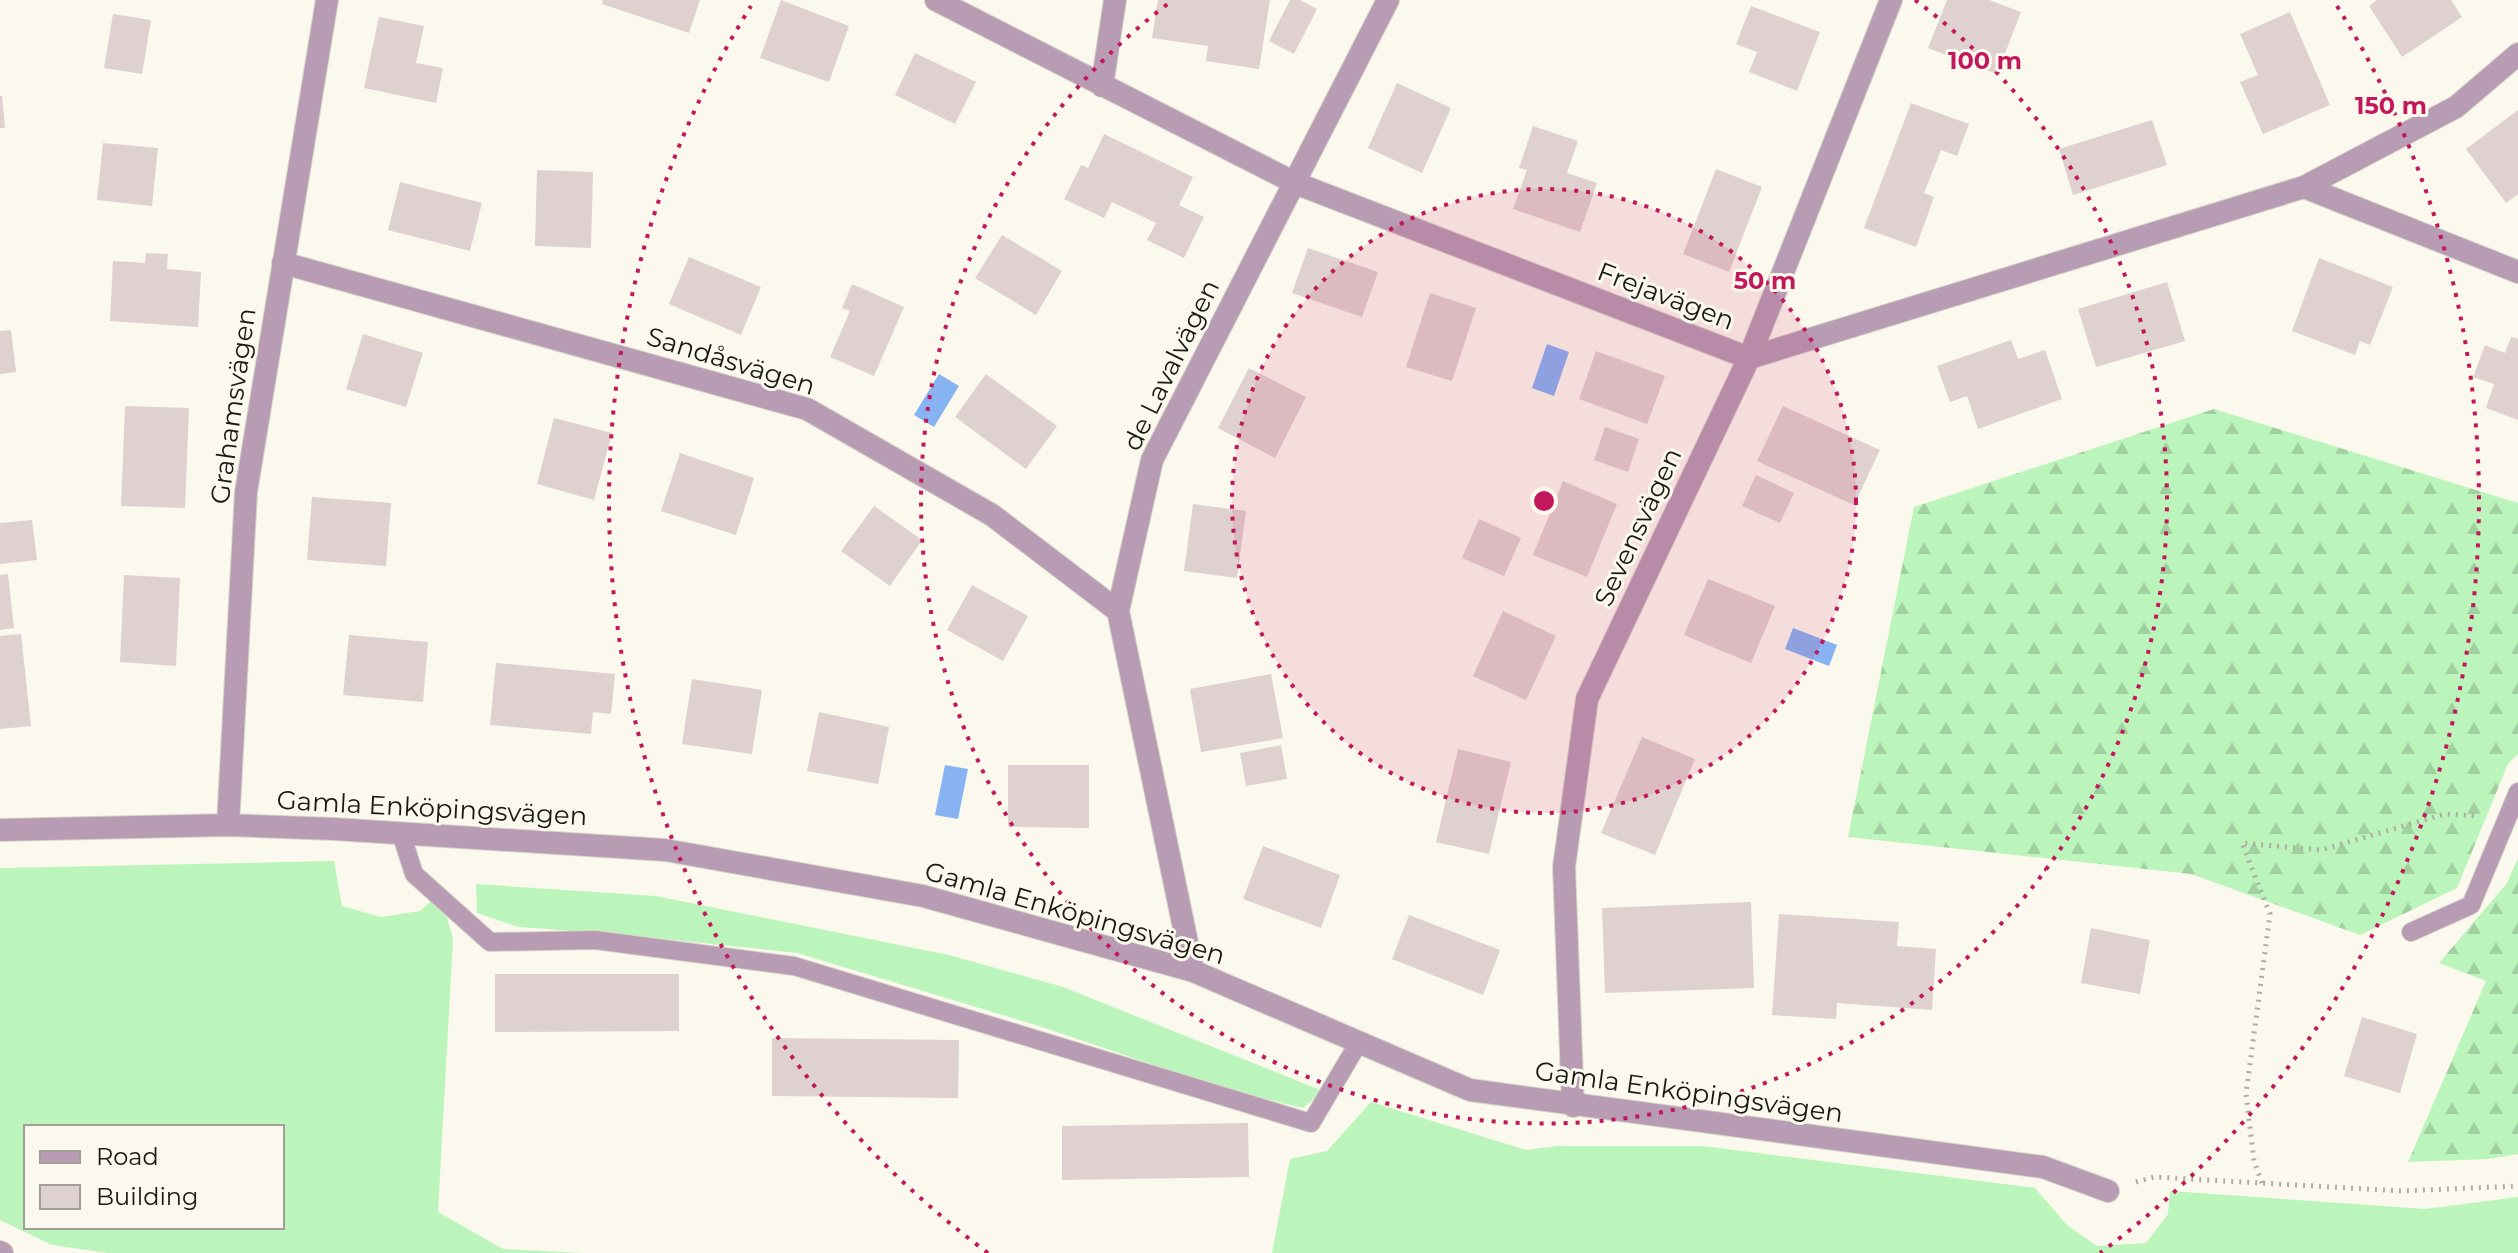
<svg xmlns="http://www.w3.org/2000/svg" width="2518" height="1253" viewBox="0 0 2518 1253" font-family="Montserrat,sans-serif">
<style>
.grass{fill:#bcf5bc;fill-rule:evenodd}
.forest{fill:url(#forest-firs)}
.water{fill:#87b3f3}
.building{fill:#ded1cf}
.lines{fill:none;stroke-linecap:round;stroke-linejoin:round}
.service-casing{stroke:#d7d5ca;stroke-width:20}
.minor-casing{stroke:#d7d5ca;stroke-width:24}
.path{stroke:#aeaca3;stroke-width:5;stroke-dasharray:2 6;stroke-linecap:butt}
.service{stroke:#b79cb4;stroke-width:18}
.minor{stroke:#b79cb4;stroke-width:22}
.ring{fill:none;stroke:#c2185b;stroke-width:4;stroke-dasharray:4 8}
.labels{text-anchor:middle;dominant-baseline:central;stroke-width:6;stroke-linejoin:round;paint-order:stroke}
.street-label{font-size:26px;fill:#191814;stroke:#fbf9ed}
.centre{fill:#c2185b;stroke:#fbf9ed;stroke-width:4}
.ring-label{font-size:24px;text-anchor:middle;font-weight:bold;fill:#c2185b;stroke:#fbf9ed;stroke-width:6;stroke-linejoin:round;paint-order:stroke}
</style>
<defs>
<pattern id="forest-firs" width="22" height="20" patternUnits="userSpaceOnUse" patternTransform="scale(2)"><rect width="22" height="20" fill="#bcf5bc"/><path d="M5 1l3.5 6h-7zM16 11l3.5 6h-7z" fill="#a1d1a1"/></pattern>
</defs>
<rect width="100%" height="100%" fill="#fbf9ed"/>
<path class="grass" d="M334 861 342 906 381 917 420 911 440 893 453 939 438 1212 503 1249 582 1253H108L52 1245 0 1220V868ZM26 1127H282V1227H26Z
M476 884 656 896 949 955 1063 987 1323 1091 1303 1108 1225 1089 1039 1026 797 953 617 934 518 927 477 913Z
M1371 1102 1526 1150 1558 1146H1703L2035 1188 2067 1225 2097 1246 2146 1243 2168 1214 2170 1191 2425 1209 2518 1197V1253H1272L1290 1159 1327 1151Z"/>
<path class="forest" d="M2214 409 2518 503V754L2508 764 2457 888 2360 935 2191 874 1848 837 1914 507Z
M2518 858V1154L2489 1159 2408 1162 2486 981 2439 963 2507 883Z"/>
<path class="water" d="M1547 344 1569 352 1554 396 1532 388Z
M939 374 959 386 934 427 914 415Z
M1793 628 1837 645 1829 666 1785 649Z
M945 765 968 769 958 819 935 815Z"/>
<path class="building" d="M603 0H700L689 33 602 4Z
M781 0 849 26 829 82 760 58Z
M1158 0H1270L1259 69 1206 61 1208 46 1152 38Z
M1290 0H1300L1317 9 1294 54 1269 41Z
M1947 0H1989L2021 12 1997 74 1928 48Z
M2377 0H2451L2462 17 2402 57 2369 6Z
M1751 6 1820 32 1797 91 1749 72 1757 52 1736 44Z
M2290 12 2330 105 2263 134 2240 82 2258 75 2240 34Z
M113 14 151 20 142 74 104 68Z
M379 17 424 26 416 63 443 68 436 103 364 88Z
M915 53 976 82 955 124 895 95Z
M1397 83 1451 108 1422 173 1368 148Z
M0 96H2L5 128H0Z
M1911 103 1969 124 1957 156 1941 150 1924 193 1934 197 1916 247 1864 228Z
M2518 110V194L2506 203 2466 149Z
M2152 120 2167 165 2073 195 2059 149Z
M1533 126 1578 141 1567 173 1597 183 1580 232 1513 209 1527 170 1519 168Z
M1104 134 1193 177 1179 205 1204 217 1184 258 1147 240 1156 223 1112 202 1104 218 1064 199 1081 165 1088 168Z
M103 143 158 148 152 206 97 200Z
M1716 169 1762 187 1729 272 1683 254Z
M537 170 593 172 591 248 535 246Z
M400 182 482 203 470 251 388 230Z
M1002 235 1062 271 1036 315 975 278Z
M1308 248 1378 272 1362 317 1292 293Z
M146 253 168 254 167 269 201 272 198 327 110 321 113 261 145 263Z
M689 257 761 287 741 335 669 304Z
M2319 258 2393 287 2370 345 2360 341 2355 355 2292 331Z
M2167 282 2185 341 2096 367 2078 309Z
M852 284 904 307 874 376 830 357 850 311 842 308Z
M1430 293 1476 308 1452 381 1406 367Z
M11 330 16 372 0 374V331Z
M363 334 423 353 406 407 346 389Z
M2511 337 2518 339V420L2486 408 2494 384 2473 377 2485 345 2505 353Z
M2011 340 2018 359 2045 350 2062 399 1978 429 1967 396 1950 402 1937 366Z
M1596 351 1665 376 1647 424 1579 399Z
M1249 368 1306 397 1275 458 1218 428Z
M986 374 1057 426 1026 469 955 417Z
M125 406 189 408 185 508 121 506Z
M1783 406 1880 450 1854 505 1757 461Z
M554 418 612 433 594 500 537 484Z
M1605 427 1639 439 1628 472 1594 460Z
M680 453 754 478 736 535 661 511Z
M1756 475 1794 493 1780 523 1742 506Z
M1563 481 1617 504 1587 577 1533 555Z
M312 497 391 503 386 566 307 560Z
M1193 504 1246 511 1237 578 1184 571Z
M874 506 922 540 890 586 841 551Z
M1479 519 1521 538 1504 576 1462 558Z
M32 520 37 560 0 564V523Z
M8 574 14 628 0 630V575Z
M124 575 180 578 176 666 120 662Z
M1708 579 1775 606 1751 663 1684 635Z
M972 585 1028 616 1003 661 947 630Z
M1503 611 1556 636 1526 700 1473 676Z
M21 634 31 726 0 729V636Z
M349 635 428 642 423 702 343 695Z
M496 663 615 674 611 714 593 712 591 734 490 725Z
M1271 674 1283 738 1201 752 1190 689Z
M692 679 762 690 752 754 682 744Z
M819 712 889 727 878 784 807 771Z
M1642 737 1695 759 1655 855 1601 833Z
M1281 745 1287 779 1246 786 1240 753Z
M1458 749 1511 762 1489 854 1436 842Z
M1008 765H1089V828L1008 827Z
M1263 846 1340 875 1321 928 1243 899Z
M1751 902 1754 988 1605 993 1602 908Z
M1779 914 1899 922 1897 946 1936 949 1932 1010 1837 1003 1836 1019 1772 1015Z
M1409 915 1500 950 1483 995 1392 959Z
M2091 928 2150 940 2140 994 2081 983Z
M495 974H679V1031L495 1032Z
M2362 1017 2417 1034 2400 1093 2344 1076Z
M772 1038 959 1040 958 1098 772 1096Z
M1248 1123 1249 1177 1062 1180V1126Z"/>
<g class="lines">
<defs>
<path id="service" d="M401 833 414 874 490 942 595 940 794 966 1311 1123 1359 1042
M2411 932 2471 905 2518 792"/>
<path id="minor" d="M936 0 1295 183 1749 358 2304 187 2456 107 2518 54
M1102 86 1115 0
M2304 187 2518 272
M283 263 807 409 992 515 1118 611
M228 825 246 492 327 0
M0 830 228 825 334 829 665 850 923 896 1193 971 1470 1090 2043 1167 2108 1191
M1193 971 1118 611 1152 460 1388 0
M1573 1106 1564 867 1587 699 1749 358 1891 0
M0 1252 2 1253"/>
</defs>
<use href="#service" class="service-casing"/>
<use href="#minor" class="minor-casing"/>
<path class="path" d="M2136 1182 2154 1177 2402 1191 2518 1186
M2262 1183 2254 1161 2246 1094 2270 914 2242 843 2321 850 2445 814 2478 816"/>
<use href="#service" class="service"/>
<use href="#minor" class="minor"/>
</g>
<circle cx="1544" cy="501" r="312" fill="#c2185b" fill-opacity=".12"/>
<g class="ring">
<circle cx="1544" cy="501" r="312"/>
<path d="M1915 0A623 623 0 1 1 1173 0"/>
<path d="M988 1253A935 935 0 0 1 751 6M2337 6A935 935 0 0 1 2100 1253"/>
</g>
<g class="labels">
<g class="street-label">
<text transform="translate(1666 296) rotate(21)">Frejavägen</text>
<text transform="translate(731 361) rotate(17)">Sandåsvägen</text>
<text transform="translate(1171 365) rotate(-64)">de Lavalvägen</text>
<text transform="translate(233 406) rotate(-82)">Grahamsvägen</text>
<text transform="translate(1638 527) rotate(-65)">Sevensvägen</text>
<text transform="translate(432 808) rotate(3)">Gamla Enköpingsvägen</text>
<text transform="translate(1075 913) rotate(16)">Gamla Enköpingsvägen</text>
<text transform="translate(1689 1092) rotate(8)">Gamla Enköpingsvägen</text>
</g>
</g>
<circle cx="1544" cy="501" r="12" class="centre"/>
<g class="ring-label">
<text x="1985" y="69">100 m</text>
<text x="2391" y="114">150 m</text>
<text x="1765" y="289">50 m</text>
</g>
<rect x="24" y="1125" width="260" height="104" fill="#fbf9ed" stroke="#a19f96" stroke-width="2"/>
<rect x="40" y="1151" width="40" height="12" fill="#b79cb4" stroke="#a19f96" stroke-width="2"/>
<text x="96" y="1165" font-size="24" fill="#191814">Road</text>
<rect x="40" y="1185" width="40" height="24" fill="#ded1cf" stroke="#a19f96" stroke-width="2"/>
<text x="96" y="1205" font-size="24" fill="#191814">Building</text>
</svg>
